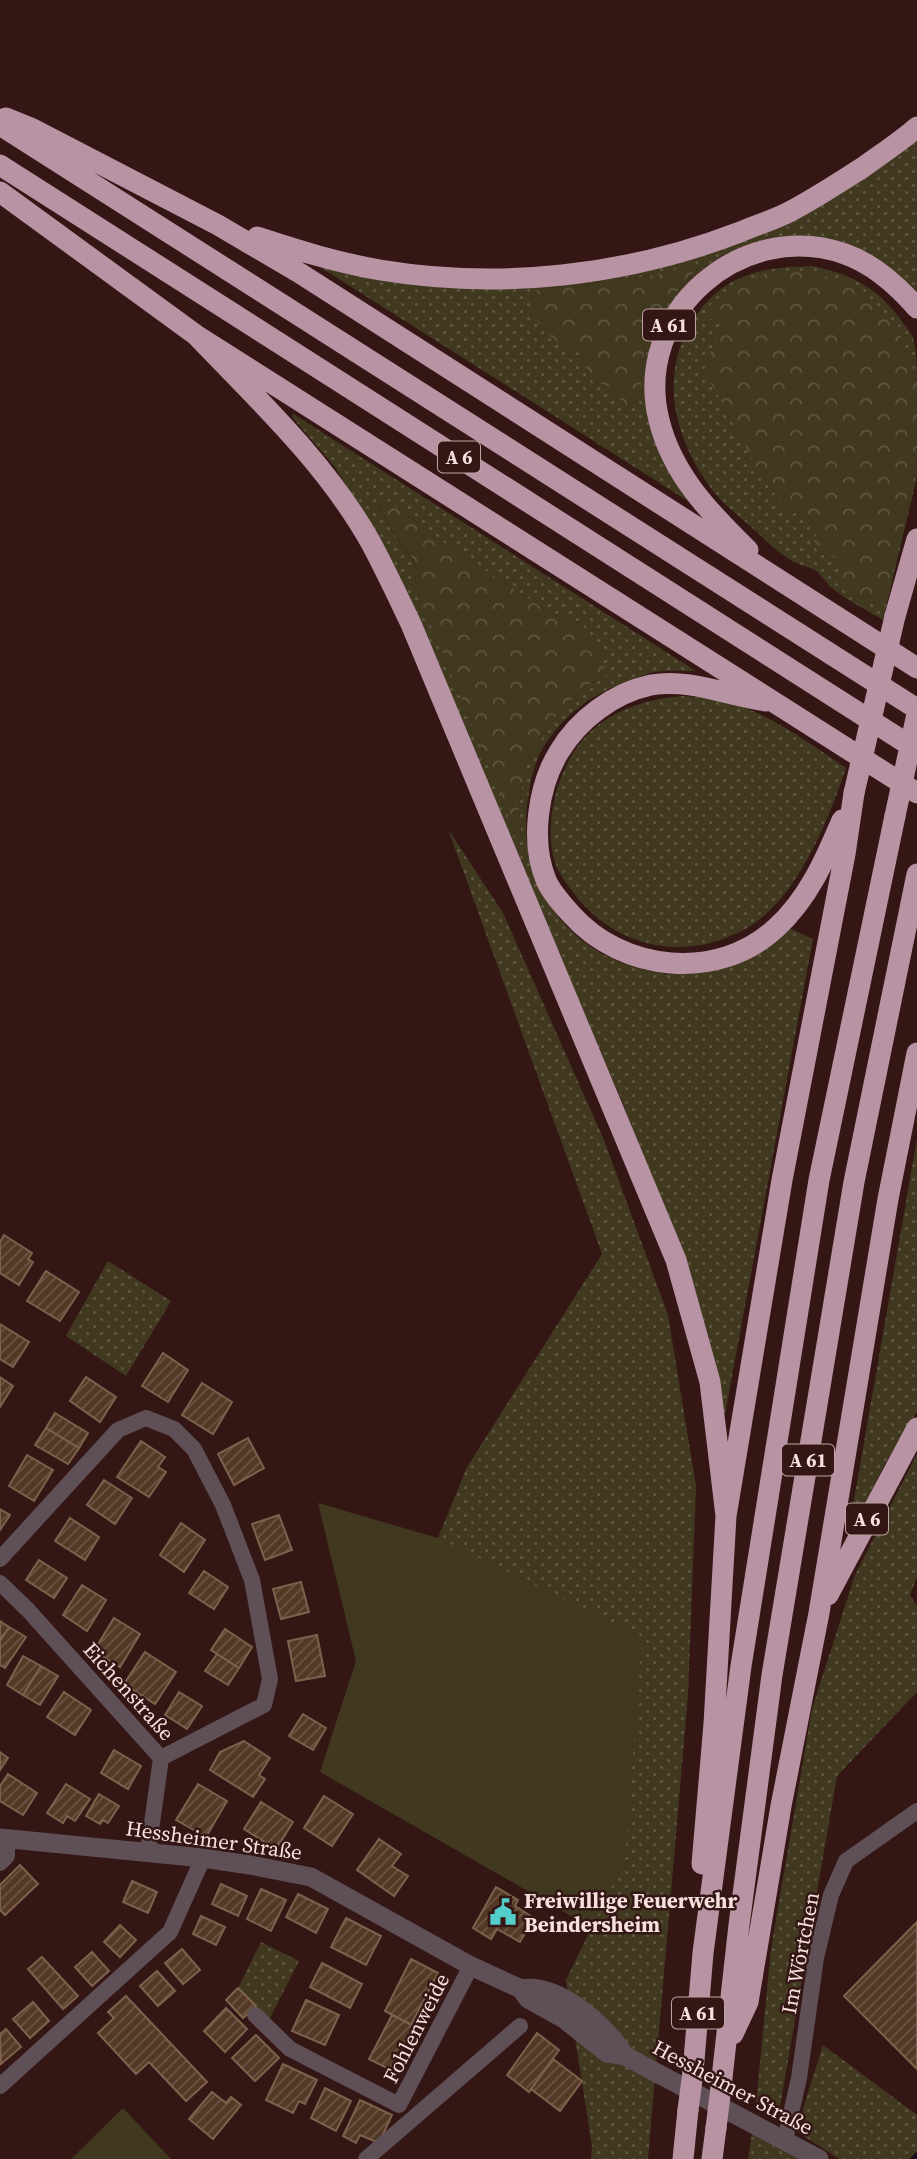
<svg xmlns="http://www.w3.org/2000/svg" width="917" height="2159" viewBox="0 0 917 2159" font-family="'Source Serif 4',serif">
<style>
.grass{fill:url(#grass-dots);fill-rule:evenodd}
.forest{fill:url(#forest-crowns)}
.garden{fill:#41391f}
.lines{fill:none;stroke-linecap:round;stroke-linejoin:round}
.stream{stroke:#1b0a20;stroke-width:5}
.building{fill:url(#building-hatch);stroke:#7e614c;stroke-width:2}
.minor{stroke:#5f5057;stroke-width:16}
.tertiary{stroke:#5f5057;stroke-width:19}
.motorway{stroke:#b793a3;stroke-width:21}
.motorway-bridge{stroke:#b793a3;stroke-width:21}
.labels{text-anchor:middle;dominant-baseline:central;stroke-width:5;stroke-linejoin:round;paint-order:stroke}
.shield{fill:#341615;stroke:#bca4a2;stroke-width:2}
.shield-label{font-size:19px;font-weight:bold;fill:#f7e1df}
.street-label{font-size:21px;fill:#f7e1df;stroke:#341615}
.poi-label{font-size:21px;font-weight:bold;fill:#f7e1df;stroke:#341615;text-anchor:start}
</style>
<defs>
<pattern id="grass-dots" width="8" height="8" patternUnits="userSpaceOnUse" patternTransform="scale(1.75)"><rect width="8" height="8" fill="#41391f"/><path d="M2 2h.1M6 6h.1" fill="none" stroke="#5d553f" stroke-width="1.8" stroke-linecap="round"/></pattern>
<pattern id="forest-crowns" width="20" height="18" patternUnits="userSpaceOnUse" patternTransform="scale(1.75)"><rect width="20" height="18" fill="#41391f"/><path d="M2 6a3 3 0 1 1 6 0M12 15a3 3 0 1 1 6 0" fill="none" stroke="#5d553f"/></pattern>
<pattern id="building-hatch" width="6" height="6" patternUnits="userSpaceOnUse" patternTransform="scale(1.75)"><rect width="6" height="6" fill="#533925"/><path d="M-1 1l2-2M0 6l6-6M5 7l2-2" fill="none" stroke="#6c5544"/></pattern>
</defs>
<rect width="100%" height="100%" fill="#341615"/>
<path class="grass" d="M917 135V295C891 277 858 246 827 239 802 233 777 237 753 243 726 251 705 264 686 285 626 351 636 437 691 503L309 260 433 284 687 258ZM699 268C676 292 649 320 644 355 642 369 642 384 641 398L625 406 610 387 589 379 581 353 534 290 648 276Z
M812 266C851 274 877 287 901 320 905 326 911 332 913 338 917 352 917 367 917 381L900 332 706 310V318L720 320 723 328 707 359 785 508 807 515 818 528 813 545 820 553 840 558 842 569 905 524 917 455V477L883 620C867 610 848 601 833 589 826 584 823 576 815 570 807 566 798 565 791 560 775 551 763 537 750 526 739 516 727 507 718 497 678 448 657 383 690 325 719 275 758 267 812 266Z
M292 413 696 671C683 671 667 670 654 672 646 674 637 678 629 681 593 693 563 715 543 748 535 761 531 778 529 793 514 868 556 941 628 965 648 971 659 974 680 974 725 972 757 959 789 928L813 939 725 1414 723 1413 691 1280 621 1099 369 521 334 466 293 418ZM385 499 441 541 550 613 583 626 606 676 584 687 550 723 525 766 519 808 521 838 516 839 502 797 416 589 414 562 391 529 378 504Z
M682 696C694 697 708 697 720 700 767 711 807 742 846 768 828 821 798 898 747 928 687 962 619 950 576 896 568 886 558 873 554 860 546 827 553 791 568 762 590 718 635 700 682 696Z
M448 829 503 913 604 1140 668 1315 696 1486 688 1695 648 2159H591L592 2146 566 1980 625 1859 438 1538 467 1467 602 1254Z
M917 1139V1412C891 1449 872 1488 853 1529L848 1534Z
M108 1261 171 1301 126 1376 66 1336Z
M917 1454V1577L910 1595 917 1606V1692L837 1776 779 2113 756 2104 771 1949 812 1709 855 1575Z
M261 1942 299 1961 269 2020 254 2007 238 1988Z
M823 2045 917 2115V2159H839L796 2131Z
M753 2125 819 2159H748Z"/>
<path class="forest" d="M695 262 699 267C676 292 650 320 644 355 642 369 642 384 641 398L625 406 610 387 589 379 581 353 565 350 541 328 532 309 534 290 648 276 674 271 681 263Z
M777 271 812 272 860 287 900 332 917 381V455L905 524 884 603C866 606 844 594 834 580L842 569 840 559 820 553 813 545 818 528 807 515 785 508 760 473 706 374 707 359 723 328 720 321 705 318V310C727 290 748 277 777 271Z
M385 499 441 541 550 613 583 626 601 648 606 676 584 687 550 723 525 766 519 808 521 838 516 840 502 797 416 589 414 561 391 529 378 503Z"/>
<path class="garden" d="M318 1503 438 1538 642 1637 625 1859 592 1928 320 1772 356 1661Z
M123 2108 171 2159H71Z"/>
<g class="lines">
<path class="stream" d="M913 2159 917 2155"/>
</g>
<path class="building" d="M4 1235 32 1253 28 1259 33 1262 19 1285 0 1273V1242Z
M46 1271 79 1292 60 1321 27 1301Z
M0 1324 29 1342 13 1367 0 1359Z
M163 1353 188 1370 168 1402 142 1386Z
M0 1377 13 1386 0 1407Z
M86 1377 116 1397 100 1422 70 1401Z
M202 1383 232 1402 213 1434 182 1415Z
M55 1413 88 1433 79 1448 46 1428Z
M46 1428 79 1448 68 1464 35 1445Z
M248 1438 264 1468 234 1485 218 1454Z
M141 1441 165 1457 158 1467 166 1472 149 1497 117 1477Z
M27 1455 53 1470 34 1501 9 1486Z
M104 1480 132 1498 115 1524 87 1505Z
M0 1509 10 1515 0 1530Z
M279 1515 292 1550 265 1560 252 1524Z
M70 1518 99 1537 85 1560 55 1541Z
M181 1523 205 1540 184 1572 160 1555Z
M39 1560 67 1578 54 1598 26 1580Z
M204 1571 228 1587 214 1609 189 1593Z
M301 1582 309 1612 281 1619 273 1589Z
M82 1585 106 1600 87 1631 63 1615Z
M114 1618 140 1634 120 1667 94 1651Z
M0 1621 9 1627 0 1641Z
M9 1627 26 1637 5 1668 0 1665V1641Z
M225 1629 252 1647 239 1668 211 1650Z
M317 1635 325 1676 296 1681 288 1641Z
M145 1652 176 1672 155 1704 124 1684Z
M217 1654 239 1668 228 1685 205 1671Z
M23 1656 41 1666 23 1695 7 1685Z
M41 1666 58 1676 40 1705 23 1695Z
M64 1692 91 1710 75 1735 47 1717Z
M179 1692 202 1706 187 1729 165 1715Z
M303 1714 326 1728 313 1750 289 1736Z
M244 1741 270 1758 259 1775 265 1779 253 1797 210 1770 220 1752Z
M114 1750 141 1766 128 1789 101 1773Z
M0 1752 8 1758 0 1770Z
M8 1774 37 1793 23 1815 0 1801V1786Z
M66 1784 90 1799 75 1821 67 1816 63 1823 47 1813Z
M198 1784 227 1801 206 1837 176 1820Z
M99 1794 119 1806 108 1823 103 1820 100 1824 86 1816Z
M324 1796 353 1814 332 1846 304 1828Z
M261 1802 293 1822 276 1849 244 1829Z
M379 1839 401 1854 392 1866 408 1876 394 1896 357 1870Z
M20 1865 38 1884 5 1915 0 1910V1885Z
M132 1881 157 1892 148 1913 123 1902Z
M221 1884 247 1896 238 1916 212 1904Z
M496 1887 518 1900 515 1906 534 1918 520 1942 497 1929 491 1939 473 1928Z
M261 1889 286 1900 271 1931 247 1919Z
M298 1894 328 1909 316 1933 286 1917Z
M201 1916 225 1927 216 1945 193 1934Z
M346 1918 381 1936 366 1965 331 1947Z
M917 1922V2069L844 1996Z
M120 1925 136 1940 120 1957 104 1942Z
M182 1949 200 1970 183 1984 165 1963Z
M92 1952 109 1971 92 1986 75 1967Z
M42 1957 78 1996 63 2009 28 1969Z
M411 1959 438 1973 411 2025 385 2011Z
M322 1963 362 1984 350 2008 310 1987Z
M157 1971 175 1991 158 2006 140 1986Z
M238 1988 256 2006 243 2018 226 2000Z
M126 1996 207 2082 186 2101 149 2062 136 2074 98 2033 114 2018 108 2012Z
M306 2000 339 2015 325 2045 292 2031Z
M33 2002 49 2021 30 2038 13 2019Z
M226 2008 247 2029 225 2052 204 2031Z
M392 2015 416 2027 393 2071 369 2059Z
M6 2029 21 2047 1 2064 0 2034Z
M537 2033 559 2050 529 2092 507 2075Z
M256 2035 279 2058 255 2081 232 2058Z
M553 2059 582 2081 560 2111 531 2089Z
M283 2064 317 2080 305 2104 299 2101 293 2113 266 2100Z
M325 2088 351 2101 336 2131 311 2118Z
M212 2092 226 2103 231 2097 241 2105 213 2139 189 2119Z
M360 2100 392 2115 379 2143 360 2135 356 2143 343 2136Z"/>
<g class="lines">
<path class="minor" d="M0 1559 118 1430 146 1418 174 1429 194 1449 223 1505 252 1580 270 1679 264 1705 161 1758
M0 1583 28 1610 161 1758 148 1852
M0 1863 7 1856V1838
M255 2015 290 2049 399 2105 471 1966
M0 2086 170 1932 203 1858
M785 2140 799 2078 816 1958 831 1895 846 1861 917 1811
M366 2159 520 2026"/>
<path class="tertiary" d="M0 1838 203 1858 250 1865 311 1877 471 1966 521 1989 528 1999 564 2019 607 2053 625 2056 819 2159
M521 1989C558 1982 607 2026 625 2056"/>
<path class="motorway" d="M6 118 33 129 218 225 298 272 917 668
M0 125 917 709
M0 165 917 750
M0 192 196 335 917 793
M257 237C297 250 338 263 380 270 501 290 626 276 740 232 756 225 774 220 789 212 814 199 838 183 862 168 881 154 900 142 917 127
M196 335C258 400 327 464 371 543 385 569 398 597 411 624L676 1260 710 1382 726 1516
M748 550C709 512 672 474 659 420 632 312 742 218 845 254 874 264 897 285 917 308
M895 616 917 539
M766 701C728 696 690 678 651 685 613 693 578 720 559 752 538 786 530 841 546 880 551 892 562 904 571 914 622 972 718 982 776 928 808 899 825 860 842 820
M828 1595 917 1428
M702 1864 714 1724 726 1516 782 1180 845 854 854 793
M733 2034 748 2002 781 1806 819 1613 888 1199 917 1053
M693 2072 703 1953 741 1666 819 1180 895 816
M721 2087 739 1925 772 1675 854 1182 917 874
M683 2159 688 2110
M712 2159 716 2128"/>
<path class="motorway-bridge" d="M854 793 895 616
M895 816 917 714
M688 2110 693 2072
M716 2128 721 2087"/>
</g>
<defs>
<symbol id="civic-bare" viewBox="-9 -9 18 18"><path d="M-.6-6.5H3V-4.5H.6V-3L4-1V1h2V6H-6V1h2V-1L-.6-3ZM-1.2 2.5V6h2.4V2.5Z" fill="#53cdc9" stroke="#341615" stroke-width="2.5" paint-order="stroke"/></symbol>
</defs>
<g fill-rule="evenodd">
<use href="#civic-bare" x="484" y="1893" width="38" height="38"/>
</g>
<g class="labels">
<g class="shield">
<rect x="643" y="309.5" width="52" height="31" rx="5"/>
<rect x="438" y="441.5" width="42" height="31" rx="5"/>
<rect x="782" y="1444.5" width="52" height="31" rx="5"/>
<rect x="846" y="1503.5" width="42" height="31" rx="5"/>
<rect x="672" y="1997.5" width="52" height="31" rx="5"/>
</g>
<g class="shield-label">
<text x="669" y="325">A 61</text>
<text x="459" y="457">A 6</text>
<text x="808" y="1460">A 61</text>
<text x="867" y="1519">A 6</text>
<text x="698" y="2013">A 61</text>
</g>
<g class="street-label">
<text transform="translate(129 1691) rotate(48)">Eichenstraße</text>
<text transform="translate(214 1840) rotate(8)">Hessheimer Straße</text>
<text transform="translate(800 1953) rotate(-79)">Im Wörtchen</text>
<text transform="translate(416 2028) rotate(-63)">Fohlenweide</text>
<text transform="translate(733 2087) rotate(28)">Hessheimer Straße</text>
</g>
<g class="poi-label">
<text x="524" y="1900">Freiwillige Feuerwehr<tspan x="524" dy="24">Beindersheim</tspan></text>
</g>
</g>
</svg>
